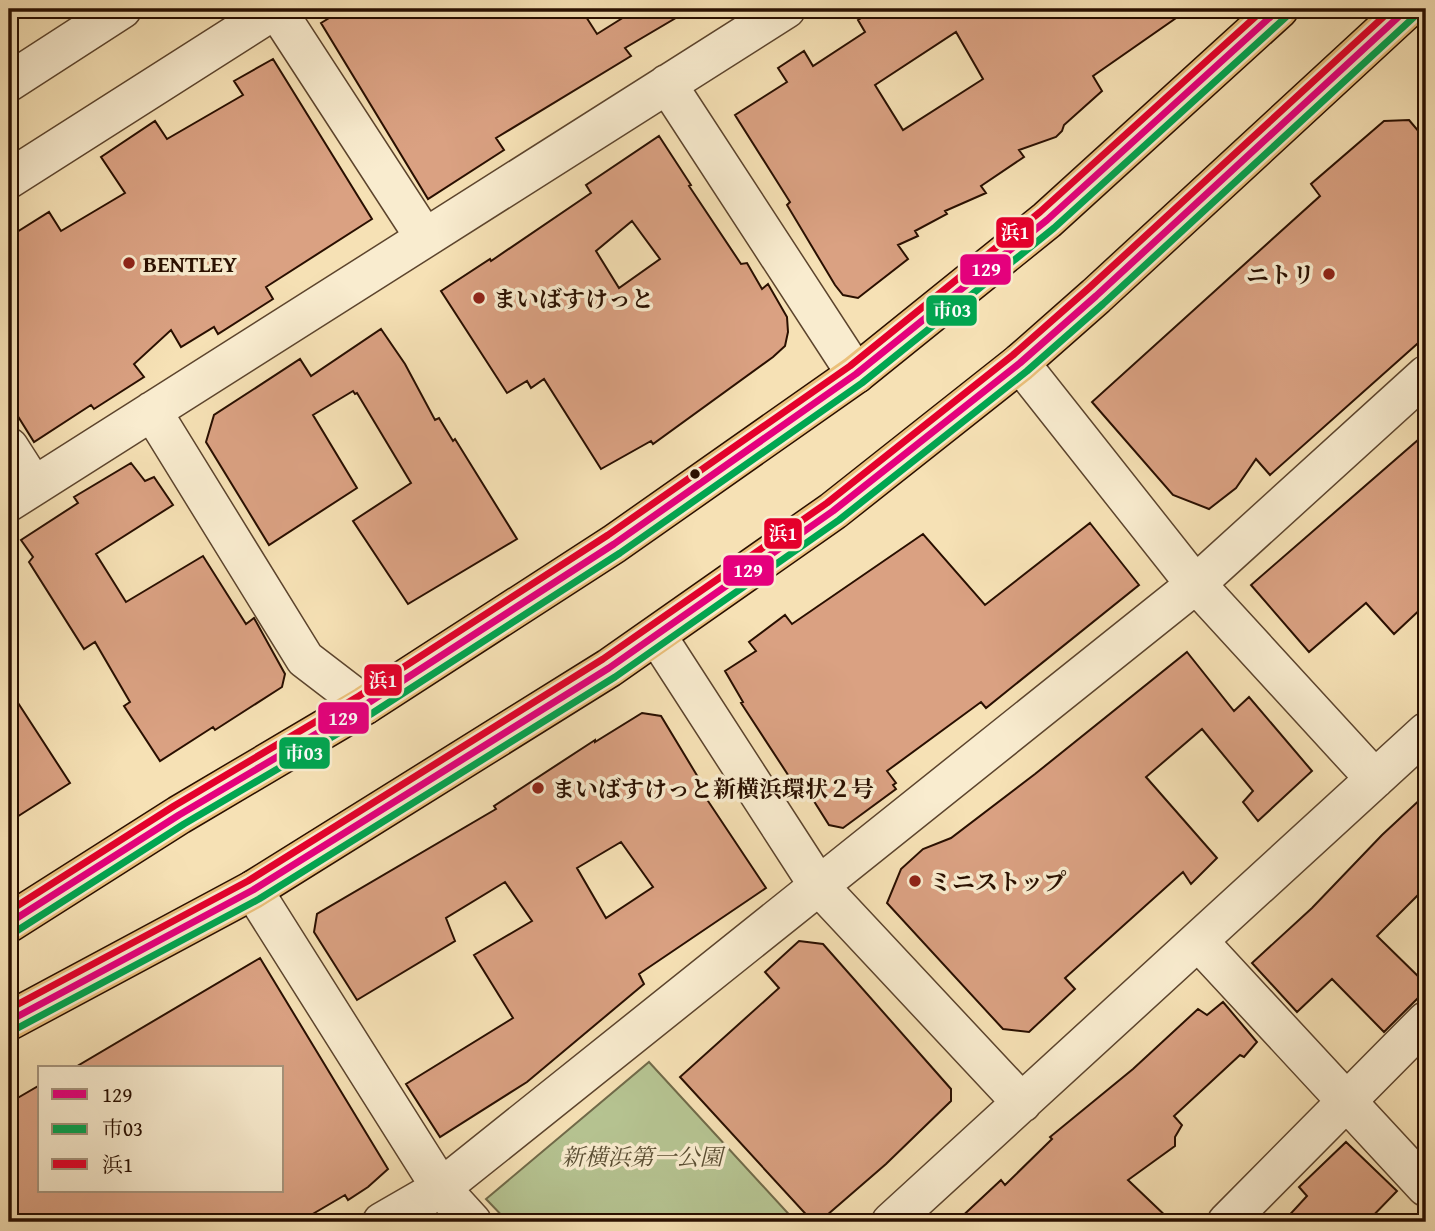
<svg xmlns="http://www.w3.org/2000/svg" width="1435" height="1231" viewBox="0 0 1435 1231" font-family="'Gentium Book Plus','Noto Serif JP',serif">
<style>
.green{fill:#b6c492;stroke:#706a49;stroke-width:2}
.building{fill:#daa182;stroke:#290f00;stroke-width:2;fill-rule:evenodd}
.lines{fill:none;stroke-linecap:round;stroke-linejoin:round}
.minor-casing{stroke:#5c442d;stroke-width:41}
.major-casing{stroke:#290f00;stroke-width:41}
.minor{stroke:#f9eccf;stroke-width:38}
.major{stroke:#ebc07a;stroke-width:38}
.bus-1-casing{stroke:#f9eccf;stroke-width:12}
.bus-2-casing{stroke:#f9eccf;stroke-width:12}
.bus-3-casing{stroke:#f9eccf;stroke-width:12}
.bus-1{stroke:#e5007d;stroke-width:7}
.bus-2{stroke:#00a651;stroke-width:7}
.bus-3{stroke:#e4002b;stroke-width:7}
.poi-dot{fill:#8f2418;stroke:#f9eccf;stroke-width:2.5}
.bus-dot{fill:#290f00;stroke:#f9eccf;stroke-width:2.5}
.labels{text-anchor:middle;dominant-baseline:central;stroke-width:7;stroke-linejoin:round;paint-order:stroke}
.poi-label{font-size:23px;font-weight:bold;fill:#290f00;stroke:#f9eccf;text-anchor:start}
.park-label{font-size:23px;font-style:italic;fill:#5a4e33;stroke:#f9eccf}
.line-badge{stroke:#f9eccf;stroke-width:2.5}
.badge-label{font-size:19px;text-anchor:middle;font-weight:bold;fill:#fff}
</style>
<rect width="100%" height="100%" fill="#f6e1b5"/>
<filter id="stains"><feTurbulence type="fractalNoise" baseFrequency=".00286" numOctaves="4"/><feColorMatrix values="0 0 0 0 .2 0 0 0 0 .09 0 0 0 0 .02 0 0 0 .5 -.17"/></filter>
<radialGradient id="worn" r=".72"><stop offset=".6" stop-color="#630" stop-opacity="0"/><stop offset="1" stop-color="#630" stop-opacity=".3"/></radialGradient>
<path class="green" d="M649 1062 796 1222H508L486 1199Z"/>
<path class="building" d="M344 9H581L597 34 637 9H691L625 48 631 56 496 138 504 150 428 199 321 23Z
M876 9H1189L1093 76 1102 91 1064 125 1062 131 1056 137 1019 150 1024 157 981 186 986 193 945 211 947 214 915 231 918 236 898 245 908 259 858 298 843 295 835 285 787 205 790 202 735 115 787 82 778 68 804 51 813 66 865 32 858 20ZM956 32 983 79 903 130 875 85Z
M273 59 372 219 266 287 273 299 218 334 214 327 181 347 171 330 134 364 144 377 94 409 91 405 34 442 9 402V237L49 212 61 231 125 193 101 157 155 121 167 139 243 95 234 81Z
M1409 120 1426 140V336L1270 475 1256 459 1236 488 1209 509 1173 495 1092 402 1320 196 1311 184 1384 121Z
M659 136 691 185 689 186 741 264 747 263 762 289 768 284 787 317 788 332 785 346 773 357 653 444 651 441 601 469 544 379 531 388 527 381 507 393 441 291 490 259 491 261 591 193 586 185ZM632 221 660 259 619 288 596 251Z
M381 329 405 364 435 420 439 418 453 441 455 439 517 539 408 604 353 521 411 483 357 393 355 394 353 391 313 415 357 488 269 545 206 442 214 415 300 359 311 376Z
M1426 433V604L1394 634 1366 603 1309 652 1251 585Z
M131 463 145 481 154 477 173 505 96 554 126 602 203 556 246 624 254 618 285 674 282 687 215 730 213 727 160 761 124 706 130 702 95 642 84 649 29 562 33 557 21 540 78 503 74 497Z
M1090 523 1139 585 986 708 981 702 887 771 896 783 893 785 896 789 843 828 829 825 800 779 794 784 741 703 743 702 725 671 756 651 749 642 785 615 792 624 923 534 985 605Z
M1187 652 1234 711 1249 697 1312 771 1258 821 1243 802 1253 791 1202 729 1146 777 1217 858 1191 884 1183 872 1065 978 1075 989 1029 1032 1003 1029 887 903 901 869 923 849 951 838 1035 774Z
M9 689 70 783 9 822Z
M642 713 661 716 704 787 700 789 766 888 639 974 644 984 527 1082 440 1137 406 1084 513 1018 474 955 532 921 505 882 446 918 455 941 357 1000 314 932 317 914 496 809 494 806 595 740V742ZM621 842 653 887 606 918 577 868Z
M1426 794V887L1377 936 1426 984V990L1384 1032 1332 979 1297 1012 1252 963 1312 908 1382 835Z
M799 941 823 944 951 1089V1101L886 1164 819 1222H813L680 1077 779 988 765 972Z
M260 958 388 1169 368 1187 348 1200 345 1195 299 1222H9V1103L40 1085V1191H282V1068H74Z
M1223 1002 1257 1042 1244 1057 1240 1055 1174 1116 1182 1125 1175 1137V1146L1128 1180 1172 1222H956L1001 1180 1005 1185 1052 1139 1050 1137 1133 1069 1198 1009 1207 1015Z
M1346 1142 1397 1191 1367 1222H1283L1307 1196 1299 1187Z"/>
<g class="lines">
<defs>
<path id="minor" d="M276 9 425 238
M9 82 122 9
M667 84 856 374
M9 179 276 9
M1020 363 1187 574 1375 779
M152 411 305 659 365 705
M9 447 34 486
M9 502 786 9
M657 636 818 885 1022 1103
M253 890 441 1188 472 1222
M1198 941 1426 1187
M382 1222 441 1188 1196 584 1426 375
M891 1222 1426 732
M1227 1222 1426 1021"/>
<path id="major" d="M9 923 179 815 365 705 614 544 856 374 1047 220 1279 9
M9 1021 253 890 609 668 833 511 1020 363 1096 296 1407 9"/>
</defs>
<use href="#minor" class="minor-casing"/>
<use href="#major" class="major-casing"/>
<use href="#minor" class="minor"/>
<use href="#major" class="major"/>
<defs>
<path id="bus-1" d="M9 923 179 815 365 705 614 544 856 374 1047 220 1279 9
M9 1021 253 890 609 668 833 511 1020 363 1096 296 1407 9"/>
<path id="bus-2" d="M15 932 184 824 371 714 620 553 862 383 1054 228 1286 17
M14 1030 259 899 615 677 839 520 1027 371 1103 304 1414 17"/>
<path id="bus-3" d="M9 911 174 806 359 696 608 535 850 366 1040 212 1264 9
M9 1009 248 881 603 659 827 503 1013 355 1089 288 1392 9"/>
</defs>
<use href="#bus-1" class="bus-1-casing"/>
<use href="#bus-2" class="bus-2-casing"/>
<use href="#bus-3" class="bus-3-casing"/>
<use href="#bus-1" class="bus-1"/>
<use href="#bus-2" class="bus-2"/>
<use href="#bus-3" class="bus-3"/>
</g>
<g class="poi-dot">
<circle cx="129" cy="263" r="7"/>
<circle cx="1329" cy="274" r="7"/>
<circle cx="479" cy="298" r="7"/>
<circle cx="538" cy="788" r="7"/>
<circle cx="915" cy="881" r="7"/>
</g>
<circle class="bus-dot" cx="695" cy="474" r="6"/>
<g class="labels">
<g class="poi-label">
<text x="143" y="263">BENTLEY</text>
<text x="1315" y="274" text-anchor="end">ニトリ</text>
<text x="493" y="298">まいばすけっと</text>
<text x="552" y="788">まいばすけっと新横浜環状２号</text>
<text x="929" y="881">ミニストップ</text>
</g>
<g class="park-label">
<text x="642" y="1156">新横浜第一公園</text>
</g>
</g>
<g class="line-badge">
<rect x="995" y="216" width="40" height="33" rx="7" fill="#e4002b"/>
<rect x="959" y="253" width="53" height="33" rx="7" fill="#e5007d"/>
<rect x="925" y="294" width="53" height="33" rx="7" fill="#00a651"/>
<rect x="763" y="517" width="40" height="33" rx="7" fill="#e4002b"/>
<rect x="722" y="554" width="53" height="33" rx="7" fill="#e5007d"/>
<rect x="363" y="663" width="40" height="34" rx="7" fill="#e4002b"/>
<rect x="317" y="701" width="53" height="34" rx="7" fill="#e5007d"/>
<rect x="278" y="736" width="53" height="34" rx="7" fill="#00a651"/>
</g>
<g class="badge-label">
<text x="1015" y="239">浜1</text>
<text x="986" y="276">129</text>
<text x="952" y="317">市03</text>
<text x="783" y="540">浜1</text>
<text x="748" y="577">129</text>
<text x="383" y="687">浜1</text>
<text x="343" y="725">129</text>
<text x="304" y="760">市03</text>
</g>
<rect width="1435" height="1231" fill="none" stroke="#f6e1b5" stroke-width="35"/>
<rect x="10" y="10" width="1414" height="1210" fill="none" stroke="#290f00" stroke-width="3.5"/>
<rect x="18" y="18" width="1400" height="1196" fill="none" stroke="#290f00" stroke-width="2"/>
<rect x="38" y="1066" width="245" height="126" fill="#f9eccf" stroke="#a6947c" stroke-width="2"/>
<rect x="52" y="1089" width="35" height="10" fill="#e5007d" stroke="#a6947c" stroke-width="2"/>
<text x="102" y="1102" font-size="21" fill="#290f00">129</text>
<rect x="52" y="1124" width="35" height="10" fill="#00a651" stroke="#a6947c" stroke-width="2"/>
<text x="102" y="1136" font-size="21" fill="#290f00">市03</text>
<rect x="52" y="1159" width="35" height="10" fill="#e4002b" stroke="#a6947c" stroke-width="2"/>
<text x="102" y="1172" font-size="21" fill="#290f00">浜1</text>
<rect width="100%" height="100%" filter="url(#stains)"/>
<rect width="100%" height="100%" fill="url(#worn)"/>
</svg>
